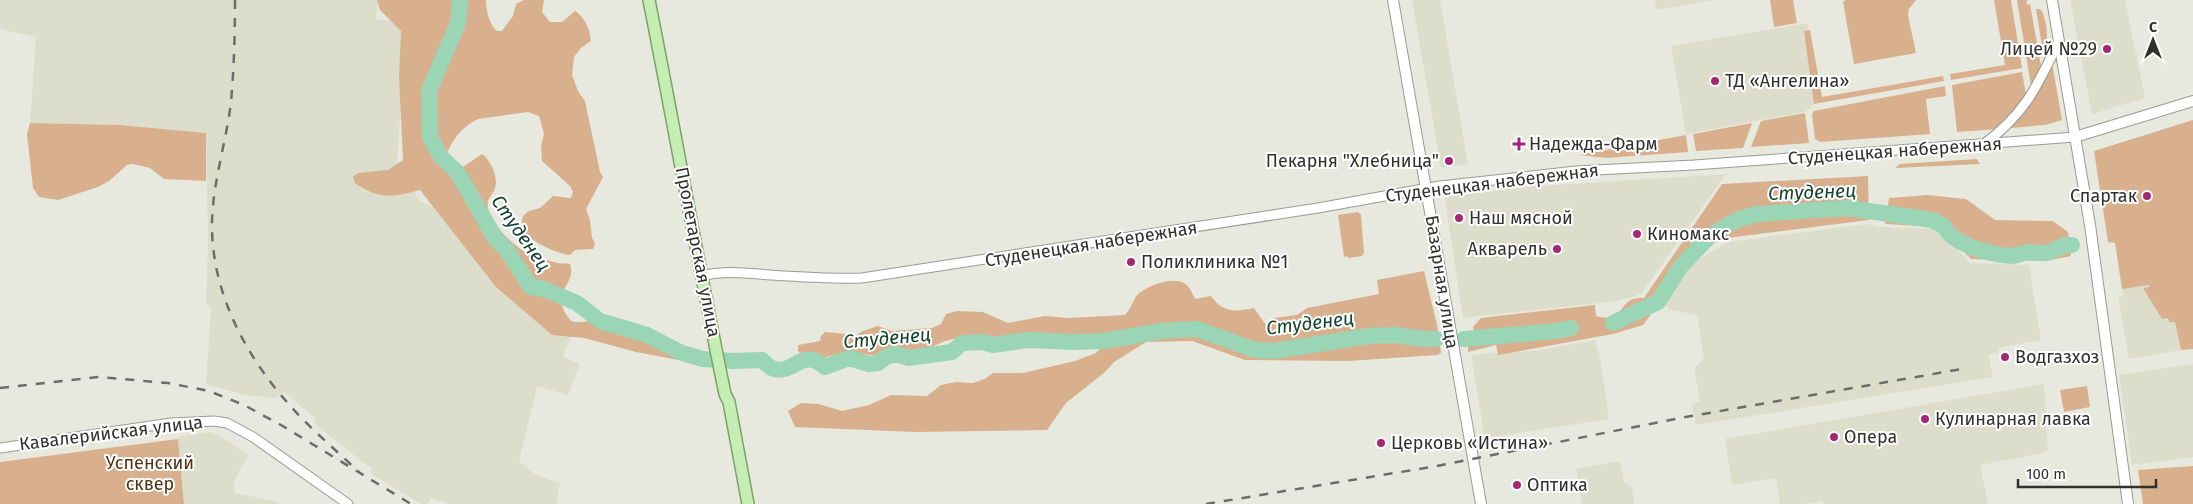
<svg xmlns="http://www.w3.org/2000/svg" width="2193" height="504" viewBox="0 0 2193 504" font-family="'Fira Sans',sans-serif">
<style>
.built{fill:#dcdecb}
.green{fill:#d8b08e}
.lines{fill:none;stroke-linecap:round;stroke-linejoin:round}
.river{stroke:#9ad5b6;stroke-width:16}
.tertiary-casing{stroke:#9a9b91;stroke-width:11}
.secondary-casing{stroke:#9a9b91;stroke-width:12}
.primary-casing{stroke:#79a464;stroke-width:14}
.tertiary{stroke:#fff;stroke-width:9}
.secondary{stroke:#fff;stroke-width:10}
.primary{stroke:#c6eeb4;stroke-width:11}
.rail{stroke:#6c6d66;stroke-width:2.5;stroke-dasharray:9 9;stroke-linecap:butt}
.poi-dot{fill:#a72674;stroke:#fff;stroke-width:2}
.labels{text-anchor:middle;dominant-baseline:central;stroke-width:4;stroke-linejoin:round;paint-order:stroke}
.poi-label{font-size:18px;fill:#30312d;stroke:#fff;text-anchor:start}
.street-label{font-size:18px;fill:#30312d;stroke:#fff}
.park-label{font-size:18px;fill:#503112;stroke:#fff}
.water-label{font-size:19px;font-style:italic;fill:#13422d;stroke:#fff}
</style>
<rect width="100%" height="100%" fill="#e8e9de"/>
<path class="built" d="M0 0H378L376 19 406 23 397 166 421 202 445 211 575 325 563 357 580 364 568 395 537 386 519 461 536 475 560 483 556 504H449L431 498 427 504H421L370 473 372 467 364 463 315 424 316 419 284 392 275 398 244 395 206 384 211 308 206 304 208 240 206 133 120 125 30 123 36 37 0 29Z
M1412 0H1440L1468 164 1441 168Z
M1655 0H1715L1656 10Z
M2070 0H2125L2145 98 2092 114Z
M1807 23 1820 98 1805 112 1686 134 1671 46Z
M1726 174 1641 294 1618 301 1463 318 1445 199 1449 196 1523 187Z
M1866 224 1879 227 1938 229 1970 263 2029 265 2041 340 1999 348V352L1988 354 1993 377 1696 425 1692 405 1700 401 1694 368 1704 359 1697 315 1671 310 1661 303 1683 268 1729 242Z
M2149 285V287L2143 288 2169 318 2175 321 2181 350 2129 359 2118 297 2123 296 2122 289Z
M1595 340 1600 357 1609 419 1485 438 1471 356 1486 353 1533 351Z
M2193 364V457L2132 465 2119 375Z
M2044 384 2048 450 2044 453 1980 465 1988 504H1823L1822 501 1805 504H1780L1776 478 1732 485 1725 439Z
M210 432 219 435 248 455 234 482 235 493 275 501 282 504H184L178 437Z
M1620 461 1624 482 1632 488 1634 504H1582L1576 469Z"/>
<path class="green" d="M377 0H486C486 11 489 24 497 31H502L513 16 516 4 524 0H544L542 12 550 22H562L575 11C585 17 590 30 591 41L581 48 574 57 572 75 578 91 585 101 600 172 603 177 586 209 590 220 592 238 595 243 593 249 575 250 570 255C558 254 525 240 522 227 521 222 522 218 524 215L529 211 540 208 553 196 571 198 573 192 570 186 542 161 541 146 544 134 539 116 528 112 478 119C459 128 450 144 443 163L446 168 457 171 482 154C490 159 499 178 495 188 494 193 489 197 488 201 484 218 513 246 526 252 533 255 551 262 559 263 563 264 566 263 570 264 578 286 546 291 571 321 586 326 598 315 612 319L678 354 679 360 636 352 584 338 552 335 496 287 420 190C393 197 379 200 355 183L353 177 358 173 388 170 403 160 399 77 401 31 380 10Z
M1770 0H1793L1797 23 1774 27Z
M1846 0H1916L1909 9 1908 15 1916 53 1854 64 1843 2Z
M1994 0H2011L2022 68 1951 80 1950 74 2005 65Z
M2017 0H2027V5L2030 4 2041 66 2031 86Z
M2036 9H2040C2048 18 2049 47 2044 59Z
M1810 30 1822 97 1943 76 1944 81 1814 104 1804 31Z
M2052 63 2062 120 2045 125 2010 128C2030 109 2041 88 2052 63Z
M2022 72 2026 95 1998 129 1957 132 1952 85Z
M1945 86 1946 96 1926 99 1930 134 1820 142 1815 139 1812 115 1814 111Z
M1805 113 1809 143 1751 147 1761 121Z
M2193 120V349L2181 350 2175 322H2169L2168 318 2162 319 2143 288 2149 287V285L2122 289 2115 243 2108 242 2094 151Z
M30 123 120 125 206 133V181L164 179 150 168 133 164 127 165 109 181 98 187 58 200 39 197 33 188 27 134Z
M1752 123 1743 148 1696 151 1693 134Z
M1686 135 1688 152 1606 158 1579 155Z
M1977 159 1980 164 1895 168 1900 164Z
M1868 176 1869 220 1720 239 1682 268 1658 305 1643 325 1613 334 1498 355 1496 345 1468 352V346L1477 343 1473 327 1481 318 1595 305 1596 316C1622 323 1617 308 1631 300 1634 298 1640 298 1644 298L1722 184Z
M1927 195 1966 199 1995 220 2053 221 2068 232 2071 256 2045 261 1971 259 1939 227 1885 224 1889 198Z
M1358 212 1361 215 1364 253 1362 256 1348 258 1347 256 1344 257 1338 215Z
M1424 271 1437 325 1441 353 1437 355 1348 361 1245 360 1192 341 1146 342 1114 362 1105 372 1066 403 1047 430 914 432 795 427 788 411 801 403 819 404 842 411 869 405 891 395 927 396 941 385 956 382 973 383 985 379 993 373H1023L1075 361 1096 353 1105 344 1101 338 1094 335 1004 339 965 336 945 341 929 348 879 356 847 352 822 358 802 356 798 351V345L820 341 821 336 825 332 856 335 863 331 878 326 892 331 932 328 941 324 946 314 957 311 983 312 1008 323 1045 316 1068 318 1125 315C1131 309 1133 300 1137 295 1146 286 1172 276 1184 283 1190 287 1192 293 1195 299L1211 296C1223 313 1235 312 1254 308L1266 325 1274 318 1297 315 1307 308 1379 294 1377 280Z
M2087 386 2090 407 2064 412 2060 390Z
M178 439 184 504H0V462Z
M2193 466V504H2143L2138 470Z"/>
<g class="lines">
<path class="river" d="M460 0 458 23 429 91 430 137 441 157 458 173 495 238 506 249 531 287 544 289 577 303 600 321 647 335 682 353 703 359 733 361 762 360C765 363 770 368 774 369 796 374 801 347 825 367L849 358 869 364 878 363 886 357 896 354 908 358 952 352 962 343 983 342 993 345 1028 340 1073 342 1104 341 1162 331 1197 329 1255 350 1273 351 1369 336 1397 335 1423 339H1436
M1613 323 1658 302 1681 266 1709 237 1736 220 1757 214 1847 208 1932 220 1944 226C1952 245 1992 255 2012 256 2017 256 2022 253 2027 252 2034 252 2040 254 2047 253 2057 251 2059 244 2072 245
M1464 339 1556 331 1571 328"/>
<defs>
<path id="tertiary" d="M1984 144C2026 113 2037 86 2059 41
M701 276C724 270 746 273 770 275 801 277 831 279 862 278L1318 208 1440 186 1576 171 1694 165 2075 137
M0 448 171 423 214 421 227 423 253 437 348 504"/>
<path id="secondary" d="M1393 0 1481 504
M2052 0 2090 225 2128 504
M2075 137 2193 101"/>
<path id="primary" d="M649 0C675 131 698 263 725 394L729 402 748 504"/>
</defs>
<use href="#tertiary" class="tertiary-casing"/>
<use href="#secondary" class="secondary-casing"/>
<use href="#primary" class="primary-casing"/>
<use href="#tertiary" class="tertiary"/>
<use href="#secondary" class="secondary"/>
<use href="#primary" class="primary"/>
<path class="rail" d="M235 0C235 34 234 68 231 102 226 144 212 184 212 226 212 291 244 353 286 401 308 427 335 449 360 473
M0 388 98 377 168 383 209 391 244 405 281 425 411 504
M1206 504 1437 466 1680 418 1962 369"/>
</g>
<g class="poi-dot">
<circle cx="2107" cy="49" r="5"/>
<circle cx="1715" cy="81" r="5"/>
<path d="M1516.5 136.5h5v5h5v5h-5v5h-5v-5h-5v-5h5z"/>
<circle cx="1449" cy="161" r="5"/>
<circle cx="2147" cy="196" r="5"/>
<circle cx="1459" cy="218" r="5"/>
<circle cx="1637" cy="234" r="5"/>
<circle cx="1557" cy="249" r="5"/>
<circle cx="1131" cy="262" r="5"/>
<circle cx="2005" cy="357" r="5"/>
<circle cx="1925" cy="419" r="5"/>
<circle cx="1834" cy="437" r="5"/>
<circle cx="1381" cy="443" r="5"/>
<circle cx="1517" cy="485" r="5"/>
</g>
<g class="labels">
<g class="poi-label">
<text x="2097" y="49" text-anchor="end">Лицей №29</text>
<text x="1725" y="81">ТД «Ангелина»</text>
<text x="1529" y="144">Надежда-Фарм</text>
<text x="1439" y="161" text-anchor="end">Пекарня "Хлебница"</text>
<text x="2137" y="196" text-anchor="end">Спартак</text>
<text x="1469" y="218">Наш мясной</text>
<text x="1647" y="234">Киномакс</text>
<text x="1547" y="249" text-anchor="end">Акварель</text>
<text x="1141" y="262">Поликлиника №1</text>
<text x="2015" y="357">Водгазхоз</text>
<text x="1935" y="419">Кулинарная лавка</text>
<text x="1844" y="437">Опера</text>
<text x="1391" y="443">Церковь «Истина»</text>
<text x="1527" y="485">Оптика</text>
</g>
<g class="street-label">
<text transform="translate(1895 151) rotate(-4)">Студенецкая набережная</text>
<text transform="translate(1492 183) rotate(-7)">Студенецкая набережная</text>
<text transform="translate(1091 244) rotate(-9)">Студенецкая набережная</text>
<text transform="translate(698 252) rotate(79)">Пролетарская улица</text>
<text transform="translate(1442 282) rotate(81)">Базарная улица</text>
<text transform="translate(111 433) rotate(-7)">Кавалерийская улица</text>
</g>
<g class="park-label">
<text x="150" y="463">Успенский<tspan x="150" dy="21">сквер</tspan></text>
</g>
<g class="water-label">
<text transform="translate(1812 192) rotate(-2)">Студенец</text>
<text transform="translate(521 233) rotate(55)">Студенец</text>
<text transform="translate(1310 323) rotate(-7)">Студенец</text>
<text transform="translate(887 338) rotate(-5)">Студенец</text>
</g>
</g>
<g transform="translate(2153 40)" stroke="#ffffff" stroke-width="4" paint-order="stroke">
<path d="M0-4L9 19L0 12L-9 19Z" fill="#30312d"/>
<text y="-8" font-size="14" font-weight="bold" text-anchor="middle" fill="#30312d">С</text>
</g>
<path d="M2018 479v8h138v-8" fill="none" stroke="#30312d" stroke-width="2.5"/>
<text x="2026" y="479" font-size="15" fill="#30312d" stroke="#ffffff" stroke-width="4" paint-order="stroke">100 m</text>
</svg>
